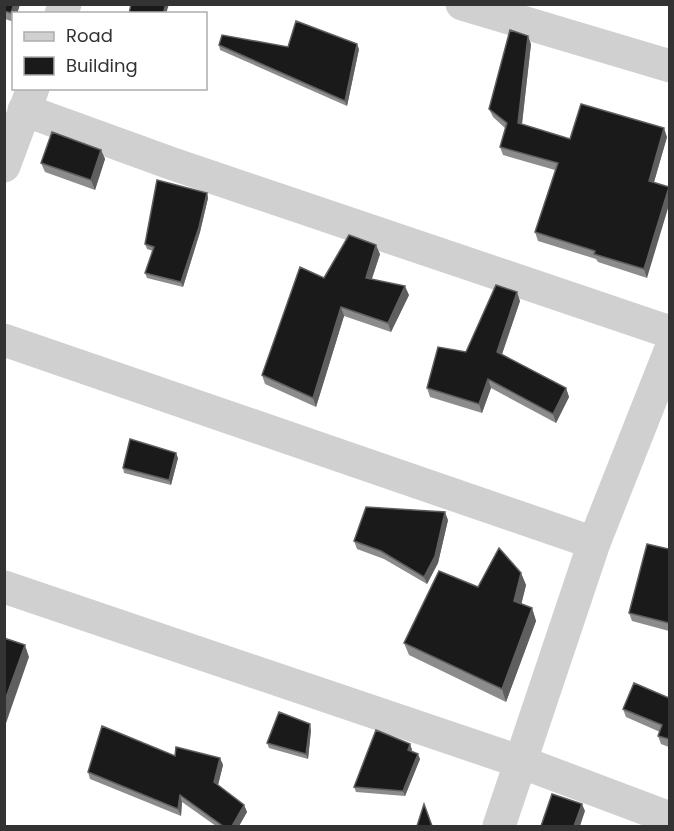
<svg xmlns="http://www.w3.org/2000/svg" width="674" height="831" viewBox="0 0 674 831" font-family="Poppins,sans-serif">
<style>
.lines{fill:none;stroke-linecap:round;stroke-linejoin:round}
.minor{stroke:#d0d0d0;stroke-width:33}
.wall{fill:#8c8c8c}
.shaded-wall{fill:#5f5f5f}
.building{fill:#1a1a1a;stroke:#5f5f5f;stroke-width:1.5}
</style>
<rect width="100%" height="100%" fill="#fff"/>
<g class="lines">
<path class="minor" d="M462 4 670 66
M61 14 65 4
M24 110 173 164 670 332
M4 166 33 88
M4 340 594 543
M4 587 521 762 670 818
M499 826 594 543 670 351"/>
</g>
<path class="wall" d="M4 4H20L17 14H14V22L5 19Z
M531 44 522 124 570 139 667 137 654 182 647 278 598 262 596 259 538 241 535 232 555 170 503 155 500 147 505 128 493 117 489 109Z
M219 45 359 49 347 106 220 50Z
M101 150 105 159 95 190 45 172 41 163Z
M207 193 208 198 200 232 183 287 147 278 145 273 153 251 147 249 145 244Z
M380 254 372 279 409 295 391 332 344 316 316 407 265 384 262 375 324 278Z
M520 301 502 354 566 388 569 397 556 423 491 388 482 413 430 397 427 388Z
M178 458 171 485 124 473 123 468Z
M448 520 438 563 427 584 384 559 357 549 354 541Z
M669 549V631L632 621 629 613Z
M521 573 526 585 521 604 532 608 536 621 506 702 409 655 404 643 478 587Z
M669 698V747L661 744 658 736 660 732 626 717 623 709Z
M311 730 308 759 269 748 267 743Z
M410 744 412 750 411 752 420 759 405 796 356 792 354 787Z
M175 756 220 758 223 765 218 785 244 805 247 812 239 826H216L182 802 181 816 90 779 88 772Z"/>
<path class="shaded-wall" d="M14 4H20L17 14H14V20L11 13Z
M166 4H169L166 14H163Z
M528 36 531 44 521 132 518 123Z
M357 44 359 49 347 106 345 101Z
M664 128 667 137 652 189 649 181Z
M101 150 105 159 95 190 91 180Z
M669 187V205L647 278 644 269Z
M207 193 208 198 200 232 183 287 181 282Z
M376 245 380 254 369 287 366 278Z
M405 286 409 295 391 332 388 323Z
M517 292 520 301 500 360 497 352Z
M341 307 344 316 316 407 313 398Z
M488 379 491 388 482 413 479 404Z
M566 388 569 397 556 423 553 414Z
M176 453 178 458 171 485 169 480Z
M445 512 448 520 438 563 427 584 424 577Z
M521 573 526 585 519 614 514 601Z
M532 608 536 621 506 702 502 689Z
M25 645 29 657 4 729V703Z
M310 724 311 730 308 759 306 754Z
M410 744 412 750 410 755 408 750Z
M418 754 420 759 405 796 403 791Z
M220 758 223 765 217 789 214 782Z
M180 795 182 802 181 816 178 809Z
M582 804 585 811 580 826H574Z
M244 805 247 812 239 826H232Z"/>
<path class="building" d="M4 4H14L11 13 4 11Z
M131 4H166L163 14H129Z
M296 21 357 44 345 101 219 45 222 35 288 47Z
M510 30 528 36 518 123 570 139 581 104 664 128 649 181 669 187 644 269 594 254 595 251 535 232 558 163 500 147 507 123 489 109Z
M52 132 101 150 91 180 41 163Z
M157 180 207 193 199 227 181 282 145 273 154 247 145 244Z
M349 235 376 245 366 278 405 286 388 323 341 307 313 398 262 375 300 267 324 278Z
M496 285 517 292 497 352 566 388 553 414 488 379 479 404 427 388 438 347 466 352Z
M130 439 176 453 169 480 123 468Z
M366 507 445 512 435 556 424 577 381 551 354 541Z
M647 544 669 549V623L629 613Z
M499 548 521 573 514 601 532 608 502 689 404 643 439 571 478 587Z
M4 638 25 645 4 703Z
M634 683 669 698V739L658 736 662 725 623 709Z
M279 712 310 724 306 754 267 743Z
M102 726 175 756 176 747 220 758 214 782 244 805 232 826H223L180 795 178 809 88 772Z
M376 730 410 744 408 750 418 754 403 791 354 787Z
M552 794 582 804 574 826H541Z
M424 804 432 826H417Z"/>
<rect width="674" height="831" fill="none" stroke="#333333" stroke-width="12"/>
<rect x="12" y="12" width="195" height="78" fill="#ffffff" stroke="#adadad" stroke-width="1.5"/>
<rect x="24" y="32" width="30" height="9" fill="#d0d0d0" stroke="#adadad" stroke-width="1.5"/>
<text x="66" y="42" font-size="18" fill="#333333">Road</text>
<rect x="24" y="57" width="30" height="18" fill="#1a1a1a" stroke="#adadad" stroke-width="1.5"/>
<text x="66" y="72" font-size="18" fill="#333333">Building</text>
</svg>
